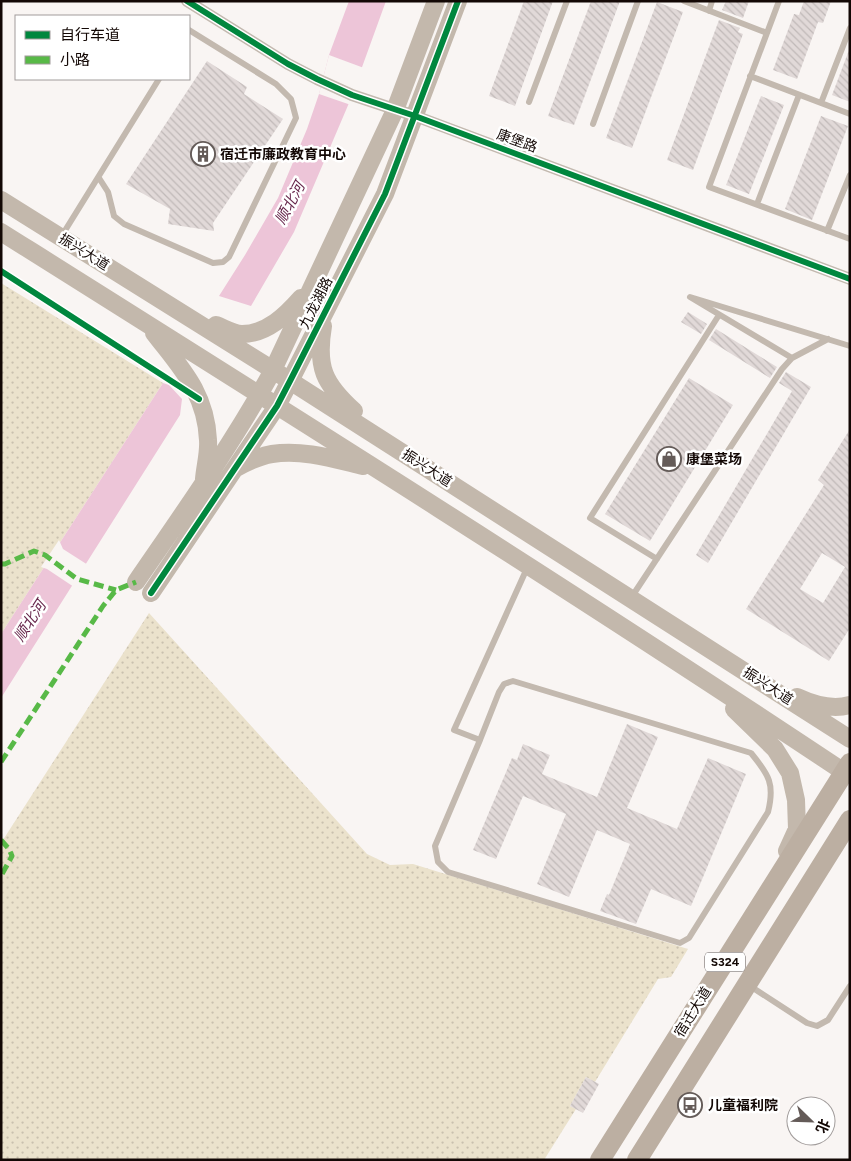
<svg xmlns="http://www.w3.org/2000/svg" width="851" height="1161" viewBox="0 0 851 1161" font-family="Figtree,'Noto Sans SC',sans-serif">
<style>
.green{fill:url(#green-dots)}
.water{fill:#edc5d8}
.pier{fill:#f9f5f3}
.building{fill:url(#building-back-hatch);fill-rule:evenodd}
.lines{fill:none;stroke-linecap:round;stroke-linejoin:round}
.lane{stroke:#c3b9af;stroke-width:6}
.street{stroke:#c3b9af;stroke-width:12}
.secondary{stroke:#c3b8ac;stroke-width:18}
.primary{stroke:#bcafa2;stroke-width:20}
.quiet{stroke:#58b947;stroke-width:5;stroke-dasharray:10 5;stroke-linecap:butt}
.cycleway-casing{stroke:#fff;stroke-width:9}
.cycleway{stroke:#00873e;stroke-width:6}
.labels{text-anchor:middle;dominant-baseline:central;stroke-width:5;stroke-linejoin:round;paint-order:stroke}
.shield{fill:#fff;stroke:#5a5250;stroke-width:1}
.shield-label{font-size:12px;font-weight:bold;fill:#130805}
.street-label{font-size:14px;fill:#130805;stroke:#fff}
.poi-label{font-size:14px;font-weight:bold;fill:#130805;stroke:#fff;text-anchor:start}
.water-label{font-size:15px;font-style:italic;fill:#67274c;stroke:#fff}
</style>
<defs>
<pattern id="green-dots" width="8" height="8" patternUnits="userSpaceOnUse" patternTransform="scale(1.25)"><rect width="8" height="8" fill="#ebe2cc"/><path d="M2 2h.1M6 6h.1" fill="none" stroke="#c9c0ae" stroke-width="1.8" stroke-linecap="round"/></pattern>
<pattern id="building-back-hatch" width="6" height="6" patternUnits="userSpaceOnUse" patternTransform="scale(1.25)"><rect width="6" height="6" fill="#e1d9d8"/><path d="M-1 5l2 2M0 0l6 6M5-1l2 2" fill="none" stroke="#c0b9b8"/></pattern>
</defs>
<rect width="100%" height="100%" fill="#f9f5f3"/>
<path class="green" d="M1 283 163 383 1 634Z
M149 613 367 854 390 865 413 864 688 949 671 977 658 979 595 1082 586 1077 570 1106 576 1109 544 1160H1V843Z"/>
<path class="water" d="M349 1H386L349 103 294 232 251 306 219 296 245 255 278 198 307 129 319 94 329 55Z
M163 383 169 385 182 399 180 415 1 698V634Z"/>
<path class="pier" d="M329 55 364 68 351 105 319 94Z
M59 540 63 549 88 565 74 587 47 569 41 567Z"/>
<path class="building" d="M524 1H553L515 106 489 96Z
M591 1H620L574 125 548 116Z
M726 1H749L743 18 722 10Z
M804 1H831L823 23 818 22 797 79 773 70 794 14 799 15Z
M657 2 683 12 632 148 606 138Z
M719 20 740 28 738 32 743 34 693 170 667 160Z
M849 50H850V102L832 95Z
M207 61 247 87 244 94 283 119 213 223 214 231 168 224 170 209 126 184Z
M761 96 784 105 749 194 726 185Z
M821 116 848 126 812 220 785 209Z
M688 312 707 324 701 334 681 322Z
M716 329 777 367 770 378 709 340Z
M786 372 811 387 708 563 696 555 792 391 779 383Z
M689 378 733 405 650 541 605 514Z
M850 429V628L829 661 746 609 824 485 818 480ZM822 553 845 567 823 603 800 589Z
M627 724 658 737 627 808 677 829 708 758 746 774 691 906 651 889 636 924 600 911 607 894 609 895 630 844 597 830 569 897 537 884 566 814 523 796 496 859 473 850 512 758 517 760 523 744 550 755 542 774 597 797Z
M586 1077 599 1084 583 1113 570 1106Z"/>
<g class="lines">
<path class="lane" d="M684 1 767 33
M779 1 709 187 850 239
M709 11 712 1
M750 76 850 114
M529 102 567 1
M821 103 850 28
M593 124 638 1
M99 178 108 192 114 216 124 224 213 263 223 262 229 257 296 118 291 99 276 84 189 30
M757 204 799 95
M827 231 850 175
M61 237 159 79
M828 339 792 358 690 297 850 346
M657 559 590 518 719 315
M631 598 782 369 792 358
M480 740 499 692 504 684 513 681 751 753C769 775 775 784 768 812L689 938 680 943 448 872 438 862 435 846 480 740 454 730 528 566
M750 986 807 1023 817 1026 828 1020 850 986"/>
<path class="street" d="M187 1 288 64 317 79 352 95 415 116 850 279"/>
<path class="secondary" d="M1 200 273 370 850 739
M1 232C284 410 566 587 844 772
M216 325C224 328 234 334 242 334 267 334 286 315 301 298
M323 326C316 367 324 384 354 411
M154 333C181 368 206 393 208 440 209 453 205 466 204 479
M236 468C247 462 259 456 272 454 302 449 334 459 363 466
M136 582C184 512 233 443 273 370L395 110 436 1
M151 593 277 406 290 381 385 194 458 1
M797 697C812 704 833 710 850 705
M734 709 775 749 790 773 796 800 797 829 787 851"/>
<path class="primary" d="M600 1160 850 763
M637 1160 850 820"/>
<path class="quiet" d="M1 564H5L34 551 45 555 77 579 116 590
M1 762 103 606 116 590 136 582
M1 840 9 849 12 856 1 876"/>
<defs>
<path id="cycleway" d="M187 1 288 64 317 79 352 95 415 116 850 279
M1 271 199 399
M151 593 277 406 290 381 385 194 458 1"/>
</defs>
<use href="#cycleway" class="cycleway-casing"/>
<use href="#cycleway" class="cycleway"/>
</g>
<defs>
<symbol id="building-ring" viewBox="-11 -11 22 22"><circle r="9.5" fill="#fff" stroke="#645b58" stroke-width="1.5"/><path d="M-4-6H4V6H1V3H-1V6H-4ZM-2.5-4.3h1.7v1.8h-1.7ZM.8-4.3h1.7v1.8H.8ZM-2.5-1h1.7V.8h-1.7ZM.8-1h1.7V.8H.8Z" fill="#645b58"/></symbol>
<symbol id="shop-ring" viewBox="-11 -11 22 22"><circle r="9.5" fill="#fff" stroke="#645b58" stroke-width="1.5"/><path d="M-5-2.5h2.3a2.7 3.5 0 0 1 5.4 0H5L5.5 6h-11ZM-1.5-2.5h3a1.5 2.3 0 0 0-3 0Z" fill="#645b58"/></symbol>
<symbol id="bus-ring" viewBox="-11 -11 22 22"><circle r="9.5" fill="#fff" stroke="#645b58" stroke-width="1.5"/><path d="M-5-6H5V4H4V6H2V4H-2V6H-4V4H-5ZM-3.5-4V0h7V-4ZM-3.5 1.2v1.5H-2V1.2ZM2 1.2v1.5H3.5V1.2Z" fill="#645b58"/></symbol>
</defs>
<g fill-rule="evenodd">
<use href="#building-ring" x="189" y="140" width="28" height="28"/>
<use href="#shop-ring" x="655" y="445" width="28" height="28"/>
<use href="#bus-ring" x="676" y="1091" width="28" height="28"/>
</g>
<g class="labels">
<rect class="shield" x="705" y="952.5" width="40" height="19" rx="4"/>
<g class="shield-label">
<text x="725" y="962">S324</text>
</g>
<g class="street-label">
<text transform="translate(517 141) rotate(20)">康堡路</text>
<text transform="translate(84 252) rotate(32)">振兴大道</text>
<text transform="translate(316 303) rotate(-63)">九龙湖路</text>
<text transform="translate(427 468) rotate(33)">振兴大道</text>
<text transform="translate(768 686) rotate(33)">振兴大道</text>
<text transform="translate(693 1012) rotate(-58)">宿迁大道</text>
</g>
<g class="poi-label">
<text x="220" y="154">宿迁市廉政教育中心</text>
<text x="686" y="459">康堡菜场</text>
<text x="708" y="1105">儿童福利院</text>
</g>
<g class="water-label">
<text transform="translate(290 203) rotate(-62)">顺北河</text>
<text transform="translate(30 621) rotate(-57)">顺北河</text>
</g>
</g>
<rect width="851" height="1161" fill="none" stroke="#130805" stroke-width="5"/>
<rect x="15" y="15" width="175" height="65" fill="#ffffff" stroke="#a19c9b"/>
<rect x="25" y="31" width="25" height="8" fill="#00873e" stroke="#a19c9b"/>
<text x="60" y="40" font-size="15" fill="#130805">自行车道</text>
<rect x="25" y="56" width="25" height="8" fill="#58b947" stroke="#a19c9b"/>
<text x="60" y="65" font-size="15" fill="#130805">小路</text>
<g transform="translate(811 1121) rotate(113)"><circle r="24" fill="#ffffff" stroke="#a19c9b"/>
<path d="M0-4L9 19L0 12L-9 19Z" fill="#645b58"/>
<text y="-8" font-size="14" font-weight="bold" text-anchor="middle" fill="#130805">北</text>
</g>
</svg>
